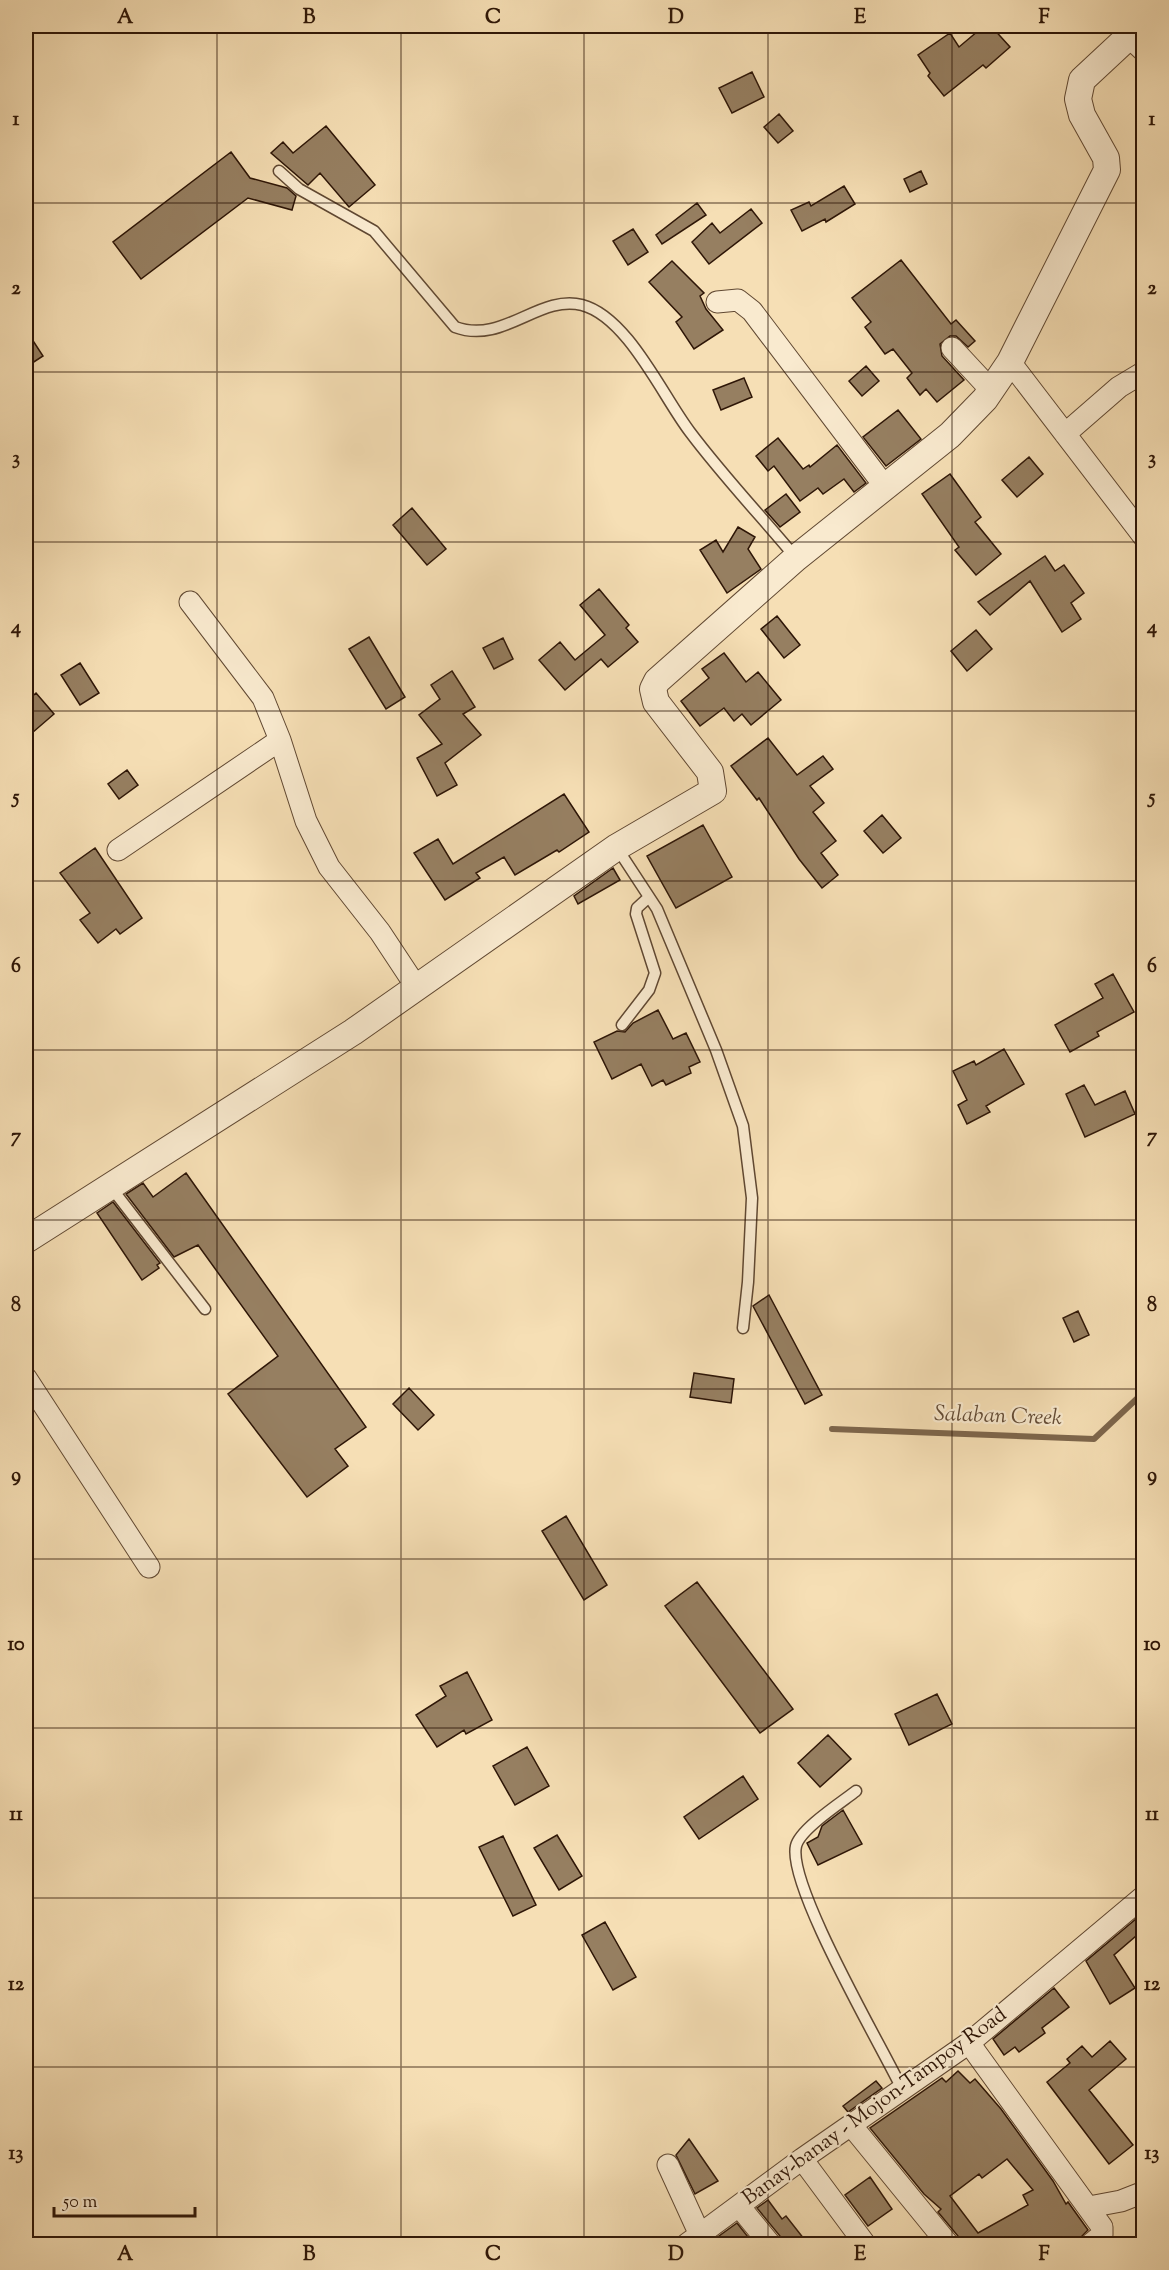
<svg xmlns="http://www.w3.org/2000/svg" width="1169" height="2270" viewBox="0 0 1169 2270" font-family="'Sorts Mill Goudy',serif">
<style>
.lines{fill:none;stroke-linecap:round;stroke-linejoin:round}
.stream{stroke:#7d664c;stroke-width:6}
.building{fill:#967f61;stroke:#2e1607;stroke-width:1.5;fill-rule:evenodd}
.service-casing{stroke:#604832;stroke-width:13}
.minor-casing{stroke:#604832;stroke-width:23}
.tertiary-casing{stroke:#604832;stroke-width:28}
.service{stroke:#f9eacf;stroke-width:10}
.minor{stroke:#f9eacf;stroke-width:21}
.tertiary{stroke:#f9eacf;stroke-width:26}
.grid{fill:none;stroke:#2e1607;stroke-width:1.5;stroke-opacity:0.55}
.labels{text-anchor:middle;dominant-baseline:central;stroke-width:4.5;stroke-linejoin:round;paint-order:stroke}
.street-label{font-size:21px;fill:#2e1607;stroke:#f9eacf}
.water-label{font-size:22px;font-style:italic;fill:#634b35;stroke:#f9eacf}
.neatline{fill:none;stroke:#2e1607;stroke-width:2}
.grid-label{font-size:20px;text-anchor:middle;font-weight:bold;fill:#2e1607}
</style>
<rect width="100%" height="100%" fill="#f6dfb5"/>
<filter id="stains"><feTurbulence type="fractalNoise" baseFrequency=".00333" numOctaves="4"/><feColorMatrix values="0 0 0 0 .2 0 0 0 0 .09 0 0 0 0 .02 0 0 0 .5 -.17"/></filter>
<radialGradient id="worn" r=".72"><stop offset=".6" stop-color="#630" stop-opacity="0"/><stop offset="1" stop-color="#630" stop-opacity=".3"/></radialGradient>
<g class="lines">
<path class="stream" d="M832 1429 1094 1439 1144 1392"/>
</g>
<path class="building" d="M984 26H991L1010 47 986 68 983 65 944 96 928 76 930 73 918 55 950 33 959 47Z
M752 72 764 97 732 113 719 88Z
M779 114 793 131 778 143 764 127Z
M326 126 375 185 349 207 320 173 308 185 271 153 283 142 293 153Z
M231 152 250 178 287 188 296 196 292 210 248 198 141 279 113 242Z
M921 171 927 184 910 192 904 179Z
M844 186 855 204 826 222 825 219 802 231 791 210 809 202 811 206Z
M697 203 706 215 662 244 656 235Z
M751 209 762 223 709 264 692 242 712 223 720 233Z
M633 229 648 252 628 265 613 241Z
M901 260 951 324 956 320 975 341 968 347 956 336H950L940 344 942 356 964 380 937 402 926 389 920 395 907 378 912 373 893 349 885 354 865 327 871 322 852 298Z
M672 261 704 293 700 296 706 309 723 330 694 349 676 322 682 317 649 282Z
M26 330 43 356 26 367Z
M866 366 879 381 862 396 849 381Z
M744 378 752 397 721 410 713 390Z
M898 410 921 439 886 466 863 437Z
M778 438 803 469 809 465 810 467 837 445 866 483 854 492 844 479 823 494 818 488 800 501 774 466 768 471 756 456Z
M1029 457 1043 474 1017 497 1002 480Z
M950 474 981 517 975 522 1001 554 976 575 955 550 959 547 922 494Z
M786 494 800 512 780 527 765 510Z
M412 508 446 549 427 565 393 525Z
M738 527 755 537 748 549 761 569 727 593 700 550 716 540 723 552Z
M1045 556 1055 571 1064 565 1084 593 1071 603 1081 619 1062 632 1030 581 990 615 978 602Z
M599 589 629 625 626 628 638 642 608 667 601 659 565 690 539 660 560 642 575 660 605 635 580 605Z
M777 616 800 645 784 658 761 629Z
M976 630 992 649 967 671 951 651Z
M369 637 405 697 386 709 349 649Z
M503 638 513 659 494 669 483 648Z
M724 653 746 682 758 672 781 700 751 725 742 714 734 721 724 708 700 726 681 701 709 678 702 669Z
M80 663 99 693 80 705 61 675Z
M452 671 475 707 463 714 481 735 445 763 457 785 437 796 417 758 442 744 419 715 440 699 431 685Z
M36 693 54 714 32 733 26 725V702Z
M768 738 797 775 823 756 833 769 810 786 824 803 813 812 836 841 821 853 838 875 822 888 799 859 759 798 757 800 731 766Z
M127 770 138 785 119 799 108 784Z
M564 794 589 832 559 852 557 850 515 875 504 857 476 873 480 878 445 900 414 853 438 839 453 864Z
M882 815 901 838 883 853 864 831Z
M703 825 732 877 676 908 647 856Z
M95 848 142 918 120 934 116 929 98 943 80 920 90 913 60 873Z
M613 868 620 880 578 904 574 896Z
M1113 974 1134 1012 1097 1032 1099 1036 1070 1052 1055 1025 1103 998 1095 984Z
M658 1010 673 1039 686 1033 700 1062 689 1067 691 1073 666 1085 663 1080 652 1086 641 1064 612 1079 594 1042 617 1031 625 1032 633 1023Z
M1004 1049 1024 1084 986 1106 990 1112 967 1124 958 1105 967 1100 953 1071 974 1061 976 1065Z
M1084 1085 1095 1105 1125 1091 1135 1114 1085 1137 1066 1094Z
M186 1173 366 1427 335 1449 348 1466 307 1497 228 1394 278 1356 198 1245 174 1257 126 1194 143 1183 153 1197Z
M113 1202 160 1263 157 1265 159 1268 142 1280 97 1213Z
M769 1295 822 1395 805 1404 753 1306Z
M1078 1311 1089 1335 1074 1342 1063 1318Z
M694 1373 734 1379 731 1403 690 1397Z
M409 1388 434 1415 418 1430 393 1404Z
M566 1516 607 1585 584 1600 542 1531Z
M697 1582 793 1709 760 1733 665 1606Z
M467 1672 492 1720 466 1734 464 1730 437 1747 416 1715 446 1696 440 1686Z
M937 1694 952 1724 909 1745 895 1714Z
M828 1735 851 1759 820 1787 798 1763Z
M527 1747 549 1786 515 1805 493 1766Z
M743 1776 758 1799 699 1839 684 1817Z
M843 1810 862 1844 818 1865 807 1843 818 1837 822 1826Z
M557 1835 582 1876 559 1890 534 1848Z
M503 1836 536 1905 513 1916 479 1847Z
M1143 1913V1930L1114 1955 1135 1988 1110 2004 1086 1961Z
M605 1922 636 1977 613 1990 582 1935Z
M1054 1988 1069 2007 1042 2028 1045 2033 1019 2052 1015 2047 1004 2055 993 2039Z
M1110 2041 1126 2059 1089 2090 1133 2145 1109 2164 1047 2082 1070 2063 1067 2059 1082 2046 1092 2057Z
M958 2071 970 2083 975 2079 1001 2109 1053 2181 1066 2204 1068 2202 1088 2230 1079 2239 1078 2244H960L958 2236 938 2212 941 2209 924 2194 870 2128 942 2078 946 2082ZM1007 2159 1033 2190 1023 2195 1028 2205 978 2233 950 2196 979 2174 982 2178Z
M876 2081 882 2088 848 2112 843 2106Z
M689 2139 718 2181 695 2194 676 2155Z
M870 2177 892 2209 868 2226 845 2195Z
M768 2200 782 2219 786 2216 808 2244H782L780 2236 757 2208Z
M737 2223 748 2237 736 2244H708Z"/>
<g class="lines">
<defs>
<path id="service" d="M279 171 299 189 374 231 455 327C503 345 539 294 582 305 628 317 663 397 690 432 723 476 761 516 796 558
M617 848 657 909 716 1050 743 1126 752 1198 748 1282 743 1328
M622 1025 649 990 655 973 636 914 637 908 649 897
M110 1186 205 1309
M856 1791C842 1802 800 1829 796 1846 787 1885 881 2045 902 2089"/>
<path id="minor" d="M1128 36 1144 51
M717 302 738 300 752 311 886 488
M952 348 991 390
M1010 362 1144 537
M1065 434 1119 387 1144 372
M190 602 263 698 280 740
M118 850 280 740 306 821 329 867 380 932 417 988
M26 1378 149 1567
M969 2043 1102 2227V2235L1091 2244
M851 2125 948 2244
M802 2159 865 2244
M668 2165 700 2235
M739 2206 770 2244
M1089 2207 1121 2201 1144 2192
M687 2244 802 2159 969 2043 1144 1896"/>
<path id="tertiary" d="M26 1240 353 1032 617 847 713 791 710 772 656 702 653 689 657 681 796 558 950 435 985 399 1010 362 1107 170 1106 158 1082 115 1078 99 1082 80 1140 26"/>
</defs>
<use href="#service" class="service-casing"/>
<use href="#minor" class="minor-casing"/>
<use href="#tertiary" class="tertiary-casing"/>
<use href="#service" class="service"/>
<use href="#minor" class="minor"/>
<use href="#tertiary" class="tertiary"/>
</g>
<path class="grid" d="M217 26V2244M401 26V2244M584 26V2244M768 26V2244M952 26V2244M26 203H1144M26 372H1144M26 542H1144M26 711H1144M26 881H1144M26 1050H1144M26 1220H1144M26 1389H1144M26 1559H1144M26 1728H1144M26 1898H1144M26 2067H1144"/>
<g class="labels">
<g class="street-label">
<text transform="translate(875 2107) rotate(-36)">Banay-banay - Mojon-Tampoy Road</text>
</g>
<g class="water-label">
<text transform="translate(998 1417) rotate(2)">Salaban Creek</text>
</g>
</g>
<rect width="1169" height="2270" fill="none" stroke="#f6dfb5" stroke-width="66"/>
<path d="M54 2207v9h141v-9" fill="none" stroke="#2e1607" stroke-width="3"/>
<text x="63" y="2207" font-size="18" fill="#2e1607" stroke="#f9eacf" stroke-width="4.5" paint-order="stroke">50 m</text>
<rect x="33" y="33" width="1103" height="2204" class="neatline"/>
<g class="grid-label">
<text x="125" y="23">A</text>
<text x="309" y="23">B</text>
<text x="493" y="23">C</text>
<text x="676" y="23">D</text>
<text x="860" y="23">E</text>
<text x="1044" y="23">F</text>
<text x="16" y="125">1</text>
<text x="1152" y="125">1</text>
<text x="16" y="294">2</text>
<text x="1152" y="294">2</text>
<text x="16" y="464">3</text>
<text x="1152" y="464">3</text>
<text x="16" y="633">4</text>
<text x="1152" y="633">4</text>
<text x="16" y="803">5</text>
<text x="1152" y="803">5</text>
<text x="16" y="972">6</text>
<text x="1152" y="972">6</text>
<text x="16" y="1142">7</text>
<text x="1152" y="1142">7</text>
<text x="16" y="1311">8</text>
<text x="1152" y="1311">8</text>
<text x="16" y="1481">9</text>
<text x="1152" y="1481">9</text>
<text x="16" y="1650">10</text>
<text x="1152" y="1650">10</text>
<text x="16" y="1820">11</text>
<text x="1152" y="1820">11</text>
<text x="16" y="1990">12</text>
<text x="1152" y="1990">12</text>
<text x="16" y="2159">13</text>
<text x="1152" y="2159">13</text>
<text x="125" y="2260">A</text>
<text x="309" y="2260">B</text>
<text x="493" y="2260">C</text>
<text x="676" y="2260">D</text>
<text x="860" y="2260">E</text>
<text x="1044" y="2260">F</text>
</g>
<rect width="100%" height="100%" filter="url(#stains)"/>
<rect width="100%" height="100%" fill="url(#worn)"/>
</svg>
